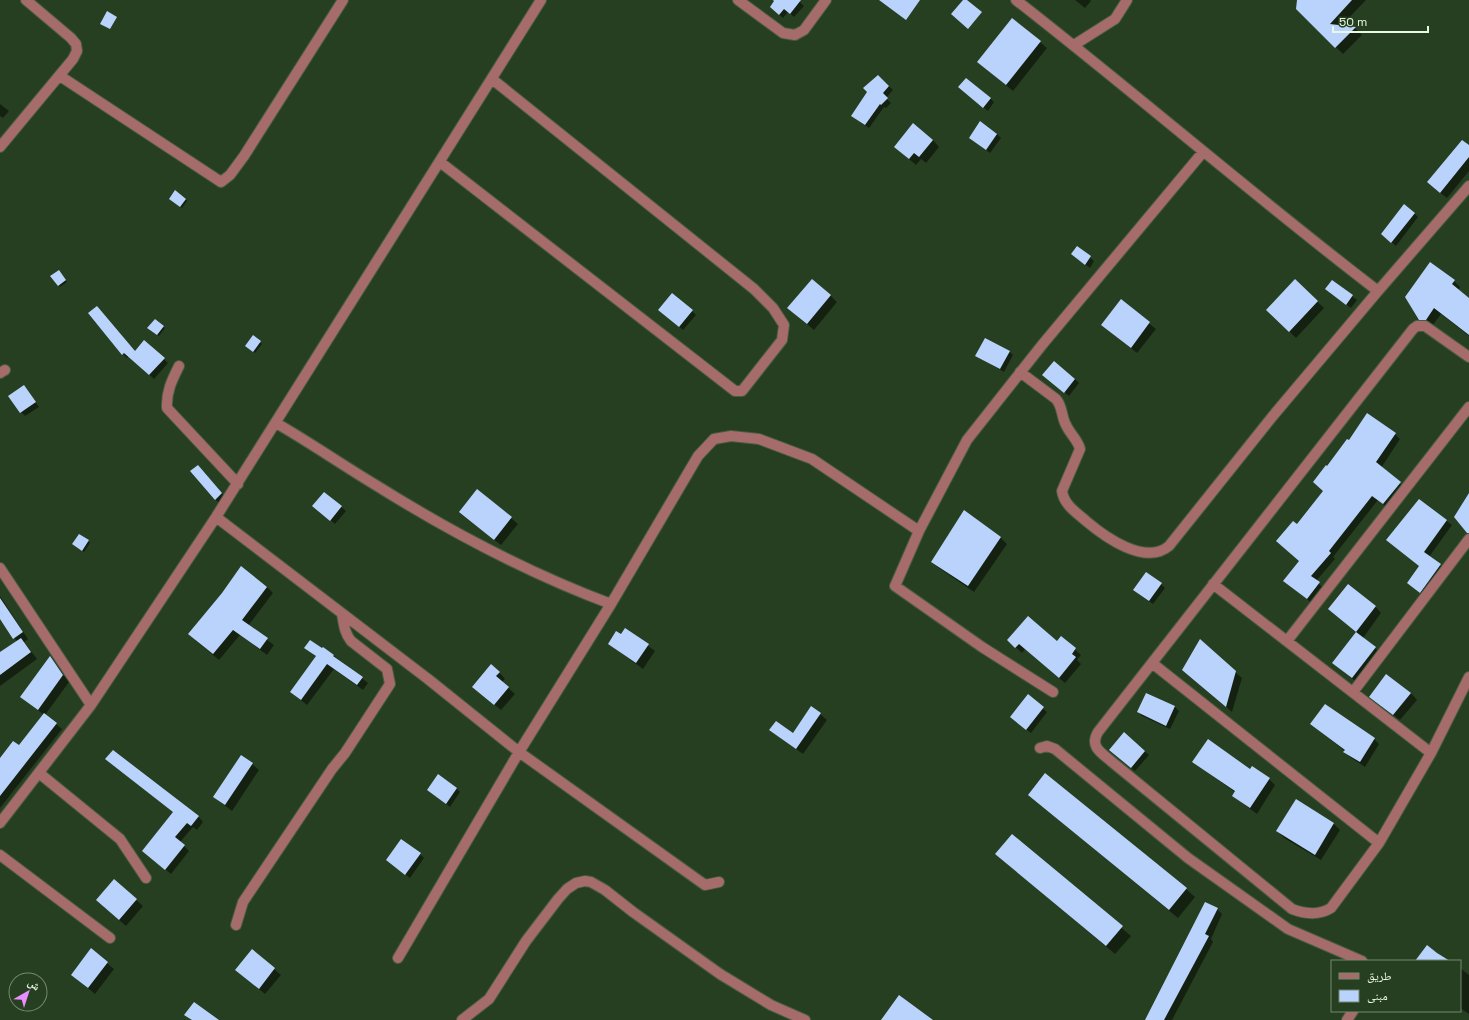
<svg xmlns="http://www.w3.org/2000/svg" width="1469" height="1020" viewBox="0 0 1469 1020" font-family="'Space Grotesk','Noto Naskh Arabic',sans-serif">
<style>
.shadow{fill:#0007}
.building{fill:#b9d3fd}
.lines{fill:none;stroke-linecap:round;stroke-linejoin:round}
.minor-casing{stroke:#465d40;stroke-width:12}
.minor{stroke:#a66b6b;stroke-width:10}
</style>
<rect width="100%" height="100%" fill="#273f21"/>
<path class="shadow" d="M777 0H798L804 6 794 17 788 12 783 18 775 11Z
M1075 0H1090L1091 1 1085 8Z
M1298 0H1366L1341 26 1355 28 1362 35 1343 54 1297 9Z
M1012 19 1047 48 1013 91 978 62Z
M878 76 893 90 886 98 891 103 886 108 884 107 869 128 856 119Z
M963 91 990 98 994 102 988 111Z
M0 104 9 111 3 118 0 116Z
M997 134 1001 138 990 153 974 141Z
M933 140 939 147 926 163 921 159 916 165 895 147Z
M1469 146V171L1447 198 1435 189Z
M186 199 187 201 182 208 172 201Z
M1414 213 1418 217 1396 246 1386 238Z
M1077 247 1094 261 1090 268 1076 258Z
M60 273 67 282 60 287 52 276Z
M1296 281 1324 308 1296 338 1268 310Z
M1332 281 1357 300 1351 308 1330 293Z
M1454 281 1460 287 1458 291 1469 299V336L1441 314 1432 326 1426 325 1419 319Z
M830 295 837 302 814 330 795 314Z
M1121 301 1156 329 1137 353 1102 325Z
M692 311 696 315 683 330 664 314Z
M90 314 135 352 144 341 168 363 154 379 129 356 127 358 123 354Z
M163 327 165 328 159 336 150 330Z
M253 337 262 344 255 353 246 346Z
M1009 351 1013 355 1004 372 977 356Z
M1048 379H1075L1079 383 1069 396Z
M24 386 39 407 25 416 21 412Z
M1395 434 1400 439 1381 468 1405 488 1389 509 1378 500 1333 557 1335 559 1316 581 1324 589 1313 604 1284 581 1300 561 1297 526 1324 491 1328 467 1349 441Z
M202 470 226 498 219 503 215 499Z
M325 493 346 511 335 524 318 510Z
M1419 500 1452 525 1429 557 1446 570 1425 597 1408 583 1420 567Z
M467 518H511L518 524 501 545Z
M1000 537 1007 544 974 592 939 568 932 562Z
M88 541 90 543 84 552 75 546Z
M1161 584 1165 588 1153 604 1139 594Z
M267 587 273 593 248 626 274 645 267 655 240 635 219 660 195 640Z
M0 596 28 639 24 642 37 659 0 686V654L17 641 0 618Z
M1375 606 1381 613 1363 638 1382 654 1359 684 1333 663 1357 633 1329 609Z
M625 629 655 651 643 669 609 644 621 635Z
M1061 637 1081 655 1077 660 1081 664 1065 683 1025 649 1022 653 1008 640 1057 643Z
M306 647 333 655 368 683 363 690 334 669 307 705 291 692 317 657Z
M50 657 69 682 45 715 62 729 0 808V760L19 747 44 715 22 697Z
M499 672 505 679 502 682 515 694 501 710 480 693Z
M1235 672 1242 678 1232 712 1190 676Z
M1411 693 1417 700 1400 720 1370 697Z
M1147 694 1175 707 1179 711 1170 729 1142 716 1138 712Z
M1028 696 1047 712 1031 733 1015 721Z
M812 707 827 720 803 754 770 730 793 734Z
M1311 724 1374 739 1379 744 1365 767 1350 757 1345 752V751Z
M1124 734 1149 755 1135 771 1114 754Z
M107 759 198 816 203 822 197 830 193 827 180 842 189 851 171 874 143 851 174 812Z
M1194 762 1250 770 1269 779 1275 785 1257 814 1233 796 1236 793Z
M252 764 259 770 232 811 214 797Z
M456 788 460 792 450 807 428 790Z
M1029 795 1186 889 1195 897 1178 918Z
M1334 824 1340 830 1321 860 1284 838 1277 831Z
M1012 835 1131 936 1115 954 996 854Z
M420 854 424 858 410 878 387 860Z
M114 881 143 906 126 926 104 907Z
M1217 909 1222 914 1211 939 1213 942 1172 1020H1146Z
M91 950 114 969 95 994 72 975Z
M252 950 281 975 265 994 243 976Z
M1460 968 1469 975V1014L1460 1008Z"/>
<path class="building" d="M773 0H801L790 14 784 9 779 15 770 7 774 1Z
M879 0H920L906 20Z
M963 0H967L982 12 968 29 951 14Z
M1297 0H1352L1330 24 1356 27 1335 48 1296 9Z
M107 11 117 17 110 29 100 24Z
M1012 18 1041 41 1006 85 977 62Z
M878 75 889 86 883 93 888 98 881 105 880 104 865 125 851 116 867 92 863 88Z
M966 78 991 98 983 108 958 87Z
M980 121 997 134 986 150 969 138Z
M913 123 933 140 919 157 914 153 909 159 894 147Z
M1462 140 1469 145V157L1440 193 1427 182Z
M175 190 186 199 180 207 169 199Z
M1404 204 1415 213 1391 243 1381 234Z
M1077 246 1091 256 1085 265 1071 254Z
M1430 262 1455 280 1452 284 1469 298V335L1434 308 1426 320H1419L1405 297Z
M59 270 66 280 58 286 50 276Z
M812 279 831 295 807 324 787 308Z
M1295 279 1318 301 1289 332 1266 310Z
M1332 280 1353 295 1346 305 1325 289Z
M672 293 693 310 679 327 658 310Z
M1121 299 1150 322 1131 348 1101 325Z
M97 306 135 351 144 340 165 358 149 375 124 353 122 355 88 313Z
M155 319 164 326 157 335 147 328Z
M253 335 261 341 253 352 245 346Z
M985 338 1010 351 1000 369 975 356Z
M1054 361 1075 379 1064 393 1042 375Z
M24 385 36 402 20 413 8 396Z
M1367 413 1396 433 1376 462 1401 482 1383 504 1372 496 1329 551 1331 553 1311 576 1320 582 1307 599 1283 581 1299 561 1276 541 1293 521 1297 524 1323 491 1313 482 1326 465 1327 466 1347 439 1349 440Z
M198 465 222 493 215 500 190 471Z
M477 489 512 517 494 540 459 512Z
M324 492 342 506 330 521 312 506Z
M1469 493V533H1467L1454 517Z
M1419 499 1447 520 1424 552 1441 564 1420 593 1407 583 1419 566 1386 540Z
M964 510 1001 537 968 586 931 562Z
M79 534 89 540 82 551 72 544Z
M241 566 267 587 242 620 268 638 260 649 233 630 213 654 188 634 222 593Z
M1146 572 1162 583 1149 601 1133 590Z
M1348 584 1376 606 1356 632 1376 647 1352 678 1332 663 1356 632 1328 609Z
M0 598 23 632 13 639 0 619Z
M1028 616 1057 641 1061 636 1076 648 1072 654 1076 657 1059 678 1019 644 1015 648 1007 640Z
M625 628 649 644 636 663 608 644 616 631 621 634Z
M21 638 31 652 0 675V652Z
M1200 639 1236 671 1226 707 1182 670Z
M310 640 322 648 323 647 334 655 333 656 363 677 357 685 327 664 301 700 290 692 316 656 304 648Z
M50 656 63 675 38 710 20 697Z
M491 664 500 672 496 676 509 687 494 705 472 687Z
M1386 674 1411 693 1393 715 1369 697Z
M1146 693 1175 706 1166 726 1137 712Z
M1028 694 1044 707 1026 730 1010 717Z
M1325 704 1375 738 1360 762 1343 752 1345 750 1310 724Z
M811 706 821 713 796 749 769 730 776 721 793 733Z
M44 713 57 723 0 796V758L13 741 19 745Z
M1124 732 1145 751 1131 768 1109 750Z
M1208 739 1250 769 1252 766 1270 778 1250 808 1232 796 1235 791 1192 762Z
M113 750 199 816 191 826 187 823 175 837 185 845 165 870 142 851 173 812 105 759Z
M241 755 253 763 225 805 213 797Z
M1045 773 1187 888 1169 910 1028 795Z
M438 774 457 788 446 804 427 790Z
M1296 799 1334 823 1315 855 1276 831Z
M1012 834 1123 926 1106 946 995 854Z
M401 839 421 853 405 875 386 860Z
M114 879 137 899 119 920 96 900Z
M1205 902 1218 908 1205 934 1209 936 1164 1020H1145Z
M1427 945 1437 953 1450 961H1415Z
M91 948 108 962 88 988 71 975Z
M252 949 275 968 259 989 235 970Z
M899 995 933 1020H881Z
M194 1002 219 1020H192L184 1015Z"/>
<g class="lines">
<defs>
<path id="minor" d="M738 0 783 33 795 35 804 30 826 0
M1016 0C1138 95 1255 197 1378 291L1469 186
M1074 45 1115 19 1127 0
M60 76 221 182 230 175 244 156 343 0
M0 147 73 59 77 51 76 44 71 38 26 0
M440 162 735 391H742L782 340 784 325 773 308 754 289 492 79
M1469 357 1425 326H1417L1413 329 1098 732C1089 747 1102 753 1112 762L1292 909C1305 914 1318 916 1331 908L1379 843 1431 753 1469 677
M179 366C172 380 166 392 167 408L238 484
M1020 372 1056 399C1063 407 1061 416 1066 425 1070 434 1078 440 1080 449L1062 491C1064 505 1076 512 1086 521 1105 537 1145 566 1169 546L1272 417 1378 291
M0 373 5 370
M276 423C309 442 341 464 374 484 449 531 528 573 611 604
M216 517 428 679 519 752 705 885 719 882
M0 568 91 705
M1213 584 1431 753
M1287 641 1469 407
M1152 663 1379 843
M1053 692 982 647 895 586 919 531 967 440 1042 345 1203 152
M1353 692 1469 539
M1040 748 1047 746 1055 749 1188 858 1288 929 1362 961
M39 773 120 839 146 878
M0 823 91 705 216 517 541 0
M0 855 110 938
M236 925 243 902 332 769 345 753 390 684 387 669 351 641C344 632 344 624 342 614
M398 958 519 752 611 604 698 456 714 439 731 436 759 439 812 459 919 531
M462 1020 489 999 526 941 558 899 567 889 576 883 585 881 591 882 605 890 633 912 720 974 771 1005 805 1020
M1347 1020 1353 1011"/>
</defs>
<use href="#minor" class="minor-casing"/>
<use href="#minor" class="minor"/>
</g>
<rect x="1331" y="960" width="130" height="52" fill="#273f21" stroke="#75896f"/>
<rect x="1339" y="973" width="20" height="6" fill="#a66b6b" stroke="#75896f"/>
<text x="1367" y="980" font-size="12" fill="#e9f8e5">طريق</text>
<rect x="1339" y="990" width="20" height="12" fill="#b9d3fd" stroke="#75896f"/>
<text x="1367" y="1000" font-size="12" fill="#e9f8e5">مبنى</text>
<g transform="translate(28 992) rotate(39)"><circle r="19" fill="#273f21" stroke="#75896f"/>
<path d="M0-3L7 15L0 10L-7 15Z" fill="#e88eff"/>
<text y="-6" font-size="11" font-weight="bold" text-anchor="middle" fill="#e9f8e5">ش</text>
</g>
<path d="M1333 26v6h95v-6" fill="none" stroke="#e9f8e5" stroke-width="2"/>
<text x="1339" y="26" font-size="12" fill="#e9f8e5" stroke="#273f21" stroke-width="3" paint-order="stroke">50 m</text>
</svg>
